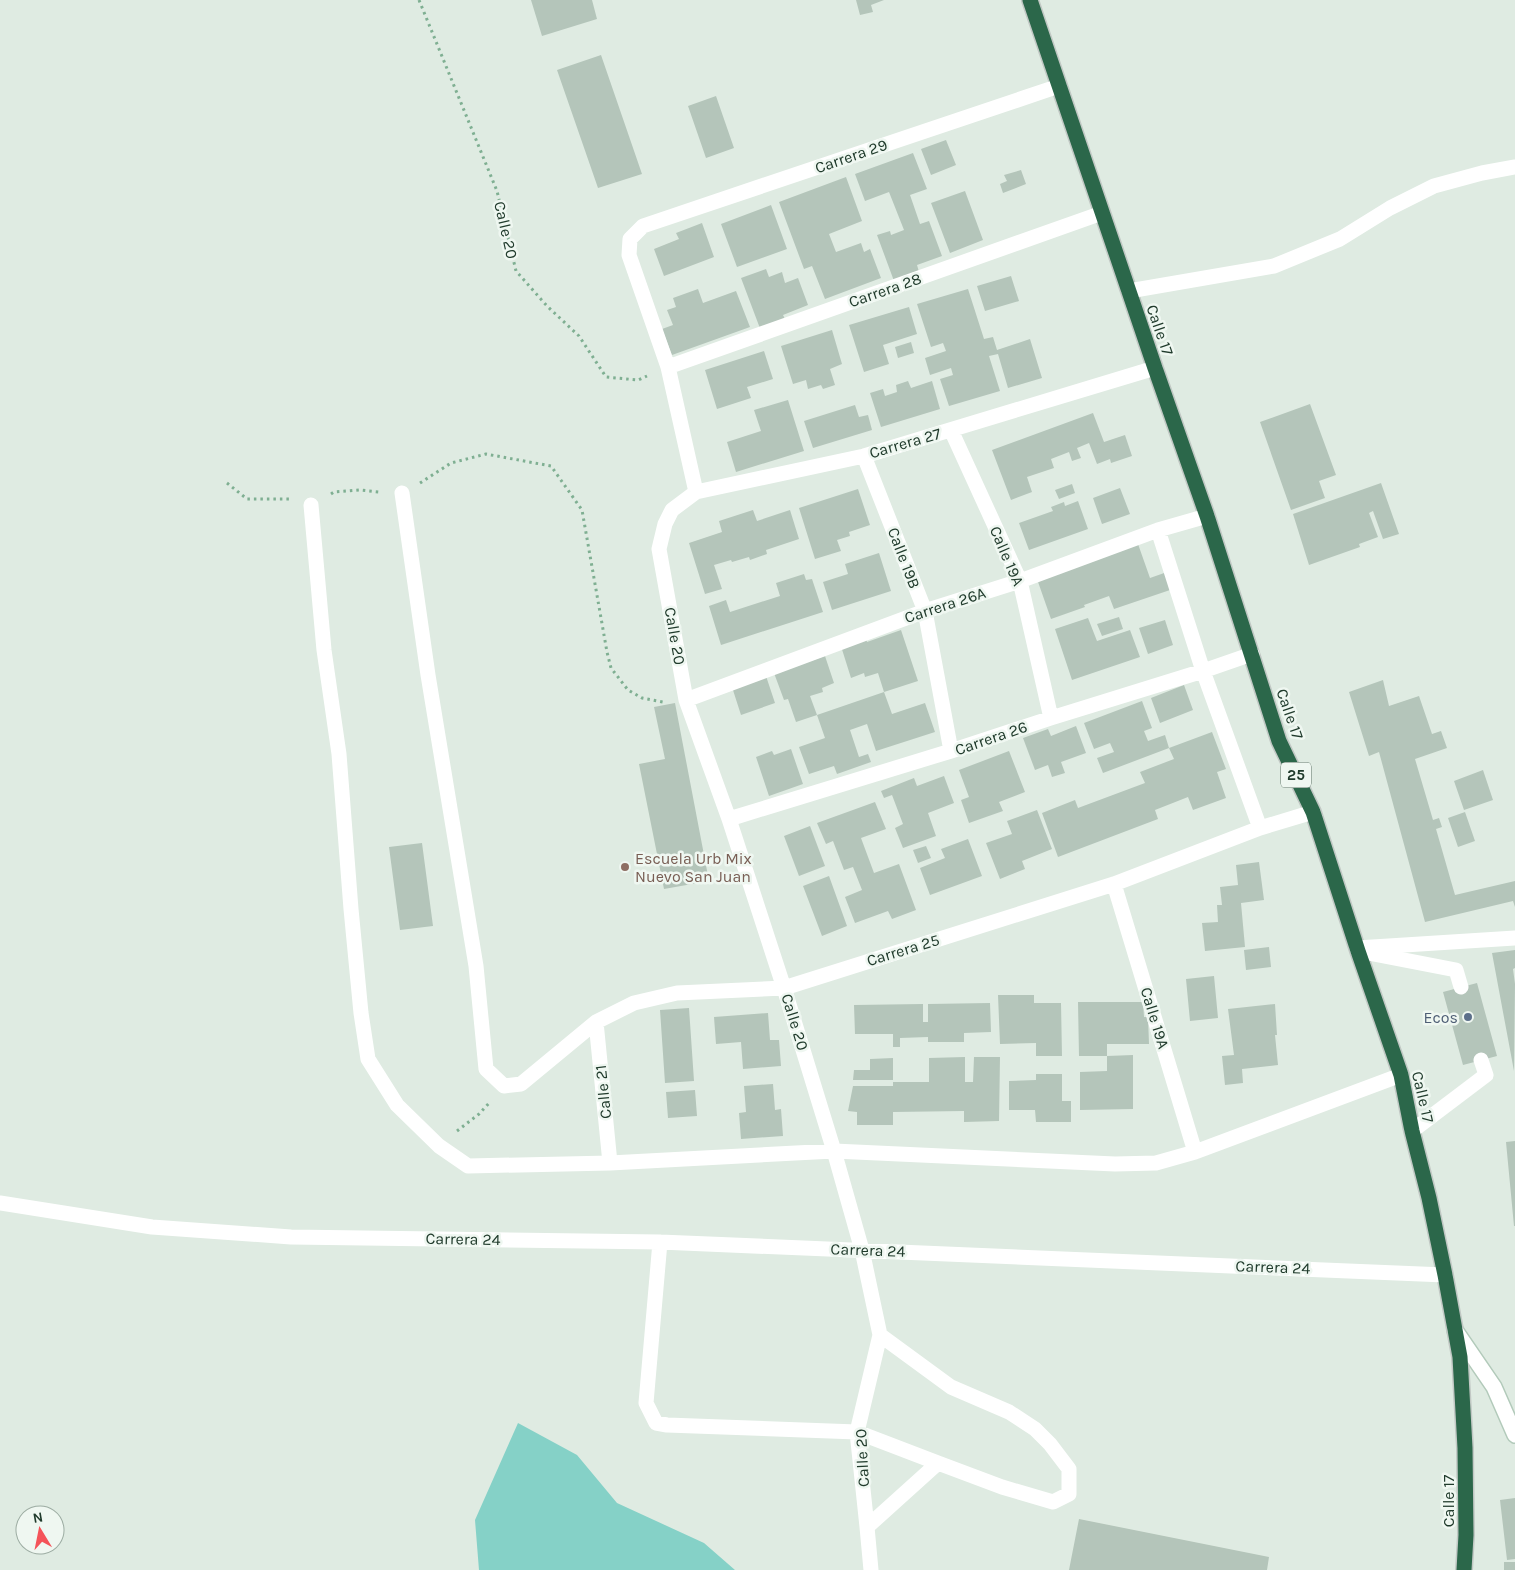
<svg xmlns="http://www.w3.org/2000/svg" width="1515" height="1570" viewBox="0 0 1515 1570" font-family="Karla,sans-serif">
<style>
.water{fill:#85d1c7}
.building{fill:#b4c5ba}
.lines{fill:none;stroke-linecap:round;stroke-linejoin:round}
.secondary-casing{stroke:#b2caba;stroke-width:18}
.highway-casing{stroke:#c1c8c4;stroke-width:18}
.path{stroke:#7faf92;stroke-width:3;stroke-dasharray:2.5 4;stroke-linecap:butt}
.lane{stroke:#fff;stroke-width:15}
.street{stroke:#fff;stroke-width:15}
.secondary{stroke:#fff;stroke-width:15}
.highway{stroke:#2b674a;stroke-width:15}
.education-dot{fill:#8d6e63;stroke:#eff7f1;stroke-width:2}
.service-dot{fill:#5c6f8a;stroke:#eff7f1;stroke-width:2}
.labels{text-anchor:middle;dominant-baseline:central;stroke-width:5;stroke-linejoin:round;paint-order:stroke}
.shield{fill:#eff7f1;stroke:#5e7367;stroke-width:1}
.shield-label{font-size:15px;font-weight:bold;fill:#203b2c}
.street-label{font-size:16px;fill:#203b2c;stroke:#eff7f1}
.education-label{font-size:16px;fill:#785e54;stroke:#eff7f1;text-anchor:start}
.service-label{font-size:16px;fill:#4e5e75;stroke:#eff7f1;text-anchor:end}
</style>
<rect width="100%" height="100%" fill="#dfebe2"/>
<path class="water" d="M518 1423 577 1455 617 1503 704 1543 735 1570H479L475 1520Z"/>
<path class="building" d="M531 0H592L597 19 542 36Z
M856 0H884L871 5 873 12 860 15Z
M601 55 642 174 598 188 557 70Z
M716 96 734 148 706 158 688 106Z
M946 140 956 165 931 175 921 149Z
M913 153 927 189 910 195 920 224 929 221 942 256 917 265 919 272 894 281 877 235 890 231 891 235 904 230 889 192 865 201 855 174Z
M1021 170 1026 184 1003 193 1000 184 1007 181 1004 175Z
M846 177 862 221 829 234 836 252 861 243 864 252 870 249 881 278 825 299 812 266 804 269 779 202Z
M965 191 983 240 950 253 931 203Z
M771 205 787 249 737 267 721 224Z
M702 223 714 257 664 276 654 249 679 239 676 233Z
M766 269 769 277 782 272 785 283 798 278 808 305 783 315 786 321 761 331 741 278Z
M1011 276 1019 301 985 311 977 286Z
M698 289 703 303 736 291 750 327 672 355 662 329 673 325 667 310 676 307 673 298Z
M968 289 984 339 993 337 997 350 1030 339 1042 378 1008 388 998 354 989 356 1000 391 949 406 940 379 953 375 951 368 930 375 925 358 946 351 943 343 931 347 917 304Z
M909 307 917 334 883 345 889 364 864 372 849 325Z
M832 330 842 364 830 369 835 385 823 389 821 385 808 389 806 380 793 384 781 346Z
M911 342 914 353 898 358 895 347Z
M764 351 773 379 747 387 751 398 717 409 705 370Z
M908 381 911 388 932 381 940 409 881 427 870 393 883 389 885 396 897 392 896 385Z
M788 400 804 451 736 472 727 442 761 431 754 410Z
M1310 404 1336 475 1319 481 1325 498 1291 510 1260 422Z
M855 405 859 417 868 415 872 430 813 448 804 421Z
M1093 413 1104 442 1125 435 1132 456 1111 463 1110 459 1097 464 1089 443 1077 448 1081 458 1072 461 1069 452 1051 459 1054 468 1027 477 1032 492 1011 500 992 450Z
M1381 483 1399 534 1383 539 1373 511 1369 513 1378 537 1359 544 1360 547 1309 565 1293 514Z
M1072 484 1075 493 1059 499 1055 490Z
M1120 488 1130 514 1102 524 1093 498Z
M858 489 870 525 849 532 850 536 837 540 841 551 815 559 799 508Z
M1078 501 1088 529 1029 550 1019 523 1053 511 1051 507 1064 502 1065 506Z
M753 510 757 521 790 510 799 539 766 550 767 554 750 560 749 557 732 562 731 560 714 565 722 589 705 594 689 543 722 532 719 521Z
M1138 544 1150 578 1167 572 1173 589 1114 609 1109 596 1084 605 1085 607 1051 619 1037 579Z
M879 553 891 591 832 610 823 582 848 574 845 564Z
M804 574 806 580 812 579 823 612 721 645 709 606 726 600 730 612 780 596 776 583Z
M1119 617 1123 629 1102 636 1097 624Z
M1088 618 1097 641 1130 630 1140 657 1072 680 1055 629Z
M1165 620 1173 645 1148 654 1139 628Z
M901 630 918 681 884 692 878 673 865 677 864 673 851 678 840 643 865 635 867 642Z
M825 656 834 683 822 688 823 692 810 696 817 715 884 692 892 714 925 703 935 732 876 751 867 724 850 730 859 757 868 754 871 762 837 774 834 766 809 774 799 747 825 738 817 715 796 722 788 699 784 700 774 673Z
M766 676 775 703 741 715 732 687Z
M1383 680 1389 706 1419 696 1432 734 1441 731 1447 748 1415 759 1433 820 1439 818 1442 827 1436 829 1455 895 1515 881V907L1513 901 1425 922 1379 752 1369 756 1349 692Z
M1184 685 1193 710 1160 723 1151 698Z
M1142 701 1152 728 1144 731 1148 741 1165 735 1169 748 1103 773 1097 758 1114 752 1110 743 1094 749 1084 723Z
M675 703 709 881 664 889 639 764 665 759 654 707Z
M1076 726 1086 753 1061 762 1065 773 1052 777 1048 765 1035 770 1023 738 1048 729 1051 736Z
M1212 732 1226 769 1217 772 1226 798 1193 810 1188 797 1155 810 1158 819 1058 857 1042 813 1075 800 1078 808 1145 783 1140 772 1174 759 1169 748Z
M791 749 803 784 769 796 756 757 772 751 774 755Z
M1009 751 1025 792 999 802 1003 811 969 823 961 800 969 797 959 770Z
M1483 770 1493 800 1464 810 1454 781Z
M944 776 954 803 928 813 936 836 903 848 895 828 903 824 892 795 884 798 881 791 914 778 917 786Z
M875 802 886 829 861 838 874 873 899 864 916 910 892 919 888 911 855 923 845 897 862 890 853 867 844 870 833 841 826 844 817 823Z
M1037 810 1052 849 1022 861 1025 869 1000 879 986 843 1012 834 1007 821Z
M1465 812 1475 841 1458 847 1448 818Z
M810 826 825 866 799 876 784 836Z
M968 839 982 876 930 895 920 868 945 858 941 849Z
M422 843 433 926 400 930 389 847Z
M926 846 931 858 918 863 913 850Z
M1259 862 1264 900 1241 903 1245 947 1205 951 1202 923 1218 922 1217 905H1222L1220 887 1238 885 1236 865Z
M829 876 847 926 822 936 803 886Z
M1269 947 1271 967 1246 970 1244 950Z
M1515 950V968L1513 969 1515 984 1514 1071 1492 953Z
M1214 976 1218 1018 1190 1021 1186 979Z
M1477 983 1497 1056 1463 1065 1443 992Z
M998 995H1034V1003H1061L1062 1056H1036V1043L1000 1044Z
M1078 1002H1143L1144 1017H1148L1149 1044H1107V1056H1079Z
M990 1003 991 1032 964 1033V1042H928V1037L900 1038V1047H893V1034H855L854 1005 923 1004V1022H928V1004Z
M1275 1004 1277 1035H1275L1278 1065 1242 1069 1243 1083 1225 1085 1222 1056 1234 1055 1228 1009Z
M689 1008 694 1081 665 1083 660 1010Z
M768 1013 770 1040H779L781 1066 743 1069 741 1042 716 1044 714 1017Z
M1133 1055V1109L1080 1110V1072L1107 1071V1056Z
M965 1057V1082H973L974 1057H1000L999 1121 964 1122V1111L893 1112V1125H857V1112L848 1111 853 1086H893V1082H929V1058Z
M893 1058V1080H853L854 1070H870V1059Z
M1036 1074H1062V1101H1071V1122H1036L1035 1110H1009V1081L1036 1080Z
M773 1084 775 1110 781 1109 783 1136 741 1139 739 1113 746 1112 744 1086Z
M695 1090 697 1116 668 1118 666 1092Z
M1515 1141V1226H1514L1506 1142Z
M1515 1498V1559L1507 1560 1500 1500Z
M1079 1519 1269 1557 1267 1570H1069Z
M1504 1562H1515V1570H1504Z"/>
<g class="lines">
<defs>
<path id="secondary" d="M1455 1330 1494 1387 1515 1435"/>
<path id="highway" d="M1030 0 1155 368 1207 516 1279 741 1313 812 1358 951 1401 1075 1412 1131 1429 1198 1445 1275 1460 1357 1465 1448 1466 1535 1464 1570"/>
</defs>
<use href="#secondary" class="secondary-casing"/>
<use href="#highway" class="highway-casing"/>
<path class="path" d="M419 0 497 191 516 271 547 306 579 336 606 377 638 380 647 376
M227 483 247 499H291
M420 483 451 463 486 454 551 466 582 510 607 652 611 668 628 690 642 698 663 702
M331 494 334 492 360 490 379 492
M457 1131 479 1114 490 1102"/>
<path class="lane" d="M1358 951 1456 970 1461 987
M1412 1131 1486 1075 1481 1060"/>
<path class="street" d="M1129 291 1274 266 1340 239 1390 208 1434 186 1482 173 1515 167
M668 367 1102 213
M951 430 1020 581 1051 718
M864 456 925 611 951 751
M696 492 668 367 629 255 630 239 643 226 1059 86
M402 493 428 675 476 966 486 1069 504 1086 521 1084 596 1022 634 1003 677 993 784 988 1114 884 1260 828 1313 812
M311 505 324 650 339 754 351 909 361 1013 368 1059 397 1105 439 1146 468 1166 610 1163 834 1151 1115 1164 1156 1163 1195 1152 1401 1075
M1158 530 1203 671 1260 828
M686 700 925 611 1020 581 1158 530 1207 516
M729 819 951 751 1051 718 1203 671 1252 654
M1114 884 1195 1152
M1357 948 1515 938
M596 1022 610 1163
M0 1203 152 1227 291 1237 660 1242 1445 1275
M660 1242 646 1403 656 1423 667 1425 857 1432 938 1463
M867 1527 857 1432 880 1335 862 1250 834 1151 784 988 729 819 686 700 659 549 665 524 672 510 696 492 864 456 1155 368
M871 1570 867 1527 938 1463 1002 1487 1053 1502 1069 1494V1469L1050 1444 1035 1429 1009 1412 951 1387 880 1335"/>
<use href="#secondary" class="secondary"/>
<use href="#highway" class="highway"/>
</g>
<circle class="education-dot" cx="625" cy="867" r="5"/>
<circle class="service-dot" cx="1468" cy="1017" r="5"/>
<g class="labels">
<rect class="shield" x="1281" y="762.5" width="30" height="25" rx="4"/>
<g class="shield-label">
<text x="1296" y="775">25</text>
</g>
<g class="street-label">
<text transform="translate(851 156) rotate(-19)">Carrera 29</text>
<text transform="translate(506 230) rotate(77)">Calle 20</text>
<text transform="translate(885 290) rotate(-19)">Carrera 28</text>
<text transform="translate(1160 330) rotate(71)">Calle 17</text>
<text transform="translate(905 443) rotate(-16)">Carrera 27</text>
<text transform="translate(1007 556) rotate(67)">Calle 19A</text>
<text transform="translate(904 558) rotate(69)">Calle 19B</text>
<text transform="translate(945 605) rotate(-18)">Carrera 26A</text>
<text transform="translate(675 636) rotate(80)">Calle 20</text>
<text transform="translate(1290 714) rotate(71)">Calle 17</text>
<text transform="translate(991 738) rotate(-19)">Carrera 26</text>
<text transform="translate(903 950) rotate(-17)">Carrera 25</text>
<text transform="translate(1155 1018) rotate(73)">Calle 19A</text>
<text transform="translate(795 1022) rotate(73)">Calle 20</text>
<text transform="translate(603 1092) rotate(-96)">Calle 21</text>
<text transform="translate(1423 1097) rotate(77)">Calle 17</text>
<text transform="translate(463 1239) rotate(1)">Carrera 24</text>
<text transform="translate(868 1250) rotate(2)">Carrera 24</text>
<text transform="translate(1273 1267) rotate(2)">Carrera 24</text>
<text transform="translate(862 1458) rotate(-93)">Calle 20</text>
<text transform="translate(1448 1501) rotate(-90)">Calle 17</text>
</g>
<g class="education-label">
<text x="635" y="858">Escuela Urb Mix<tspan x="635" dy="18">Nuevo San Juan</tspan></text>
</g>
<g class="service-label">
<text x="1458" y="1017">Ecos</text>
</g>
</g>
<g transform="translate(40 1530) rotate(350)"><circle r="24" fill="#eff7f1" stroke="#9caca2"/>
<path d="M0-4L9 19L0 12L-9 19Z" fill="#f45359"/>
<text y="-8" font-size="14" font-weight="bold" text-anchor="middle" fill="#203b2c">N</text>
</g>
</svg>
